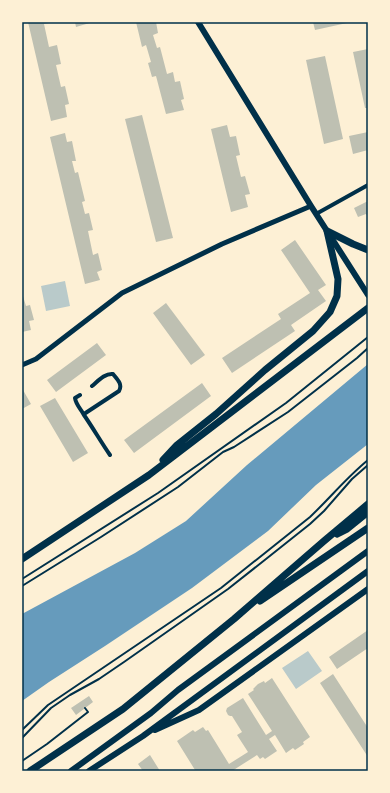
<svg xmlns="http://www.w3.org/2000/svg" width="390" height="793" viewBox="0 0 390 793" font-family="Montserrat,sans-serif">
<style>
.green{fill:#b9caca}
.water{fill:#669bbc}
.building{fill:#bec0b2}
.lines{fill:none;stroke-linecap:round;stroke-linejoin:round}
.path{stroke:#003049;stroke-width:2}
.minor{stroke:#003049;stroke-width:4}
.tertiary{stroke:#003049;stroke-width:5}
.secondary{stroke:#003049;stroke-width:6}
.trunk{stroke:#003049;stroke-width:7}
.neatline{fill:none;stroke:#003049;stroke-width:1.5}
</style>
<rect width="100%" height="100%" fill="#fdf0d5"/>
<path class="green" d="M65 281 70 306 46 311 41 286Z
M308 651 322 671 296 689 282 668Z"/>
<path class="water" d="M368 364V444L316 485 268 531 192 588 105 646 49 682 22 701V614L135 553 186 521 247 465Z"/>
<path class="building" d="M28 22H48L49 23 44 24 49 47 57 45 61 64 56 65 61 87 65 86 69 104 65 105 67 117 51 121Z
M75 22H93L76 27Z
M136 22H156L158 33 153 35 157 48 160 47 167 74 173 72 175 82 180 81 184 99 181 100 184 110 166 114 156 76 152 77 148 63 151 62 146 45 142 47Z
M313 22H347V23L315 30Z
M368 49V108H365L353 52Z
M325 56 343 139 324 144 306 60Z
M142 115 173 238 156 242 125 119Z
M227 125 230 137 236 136 240 155 236 156 241 177 245 176 250 194 245 195 248 207 231 212 211 129Z
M368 132V150L353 154 349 136Z
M65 133 67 142 72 141 76 161H72L75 173 78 172 85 201 82 202 85 214 89 213 93 230 88 231 93 255 98 253 102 270 97 272 100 280 85 284 50 137Z
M368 201V217L366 214 358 217 354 208Z
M295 240 326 285 318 290 326 301 291 325 295 331 232 373 222 358 281 319 278 314 310 293 281 250Z
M22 293 26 306 30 305 34 320 29 321 31 330 22 332Z
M166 303 205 355 191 365 153 313Z
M97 343 106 355 56 392 47 380Z
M202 383 211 396 134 453 124 440Z
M22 390H23L31 404 22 409Z
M55 398 88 453 73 462 40 406Z
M368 630V648L337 669 329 657Z
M333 674 368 728V757L320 683Z
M272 678 310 737 303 742 304 744 295 750 293 748 286 753 275 735 269 739 277 751 265 759 263 757 260 759 257 755 232 771H194L195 770 177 741 193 730 195 732 203 727 206 731 208 730 229 764 248 752 237 735 242 732 232 716H230L228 715 226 711 227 708 243 698 266 735 272 731 248 694 254 690 253 689 258 684 264 681 265 683Z
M89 696 93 702 76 715 71 708Z
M150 755 160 771H143L138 764Z"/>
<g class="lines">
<path class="path" d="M22 579 158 493 286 403 368 337
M22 586 101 537 178 487 223 452 234 447 288 412 357 358 368 348
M22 730 48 705 221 588 310 517C330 498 347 477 368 460
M22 738 51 708 70 695 99 679 124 662 228 589 266 559 310 524 324 511 352 479 368 465
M22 761 47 744 88 712 85 708"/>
<path class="minor" d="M316 214 368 185
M80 395 75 398C76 405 81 409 84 415 93 428 101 442 110 455
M84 414 119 391C123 384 117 379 113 374 105 373 98 381 92 386"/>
<path class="tertiary" d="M22 365 36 359 122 293 222 244 311 206"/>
<path class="secondary" d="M198 22 311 206 368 295
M155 730 199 710 368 589
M71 771 151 713 178 690 368 551
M89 771 143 736 368 571"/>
<path class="trunk" d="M327 231 353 244 368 250
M163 460 177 445 216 414 265 370 313 331 330 312 337 296 338 279 327 231
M337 534 347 529 368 512
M22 559 149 475 368 308
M260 601 368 528
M30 771 123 709 234 619 324 541 368 504"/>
</g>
<rect width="390" height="793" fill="none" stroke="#fdf0d5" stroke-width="46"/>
<rect x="23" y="23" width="344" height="747" class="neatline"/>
</svg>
